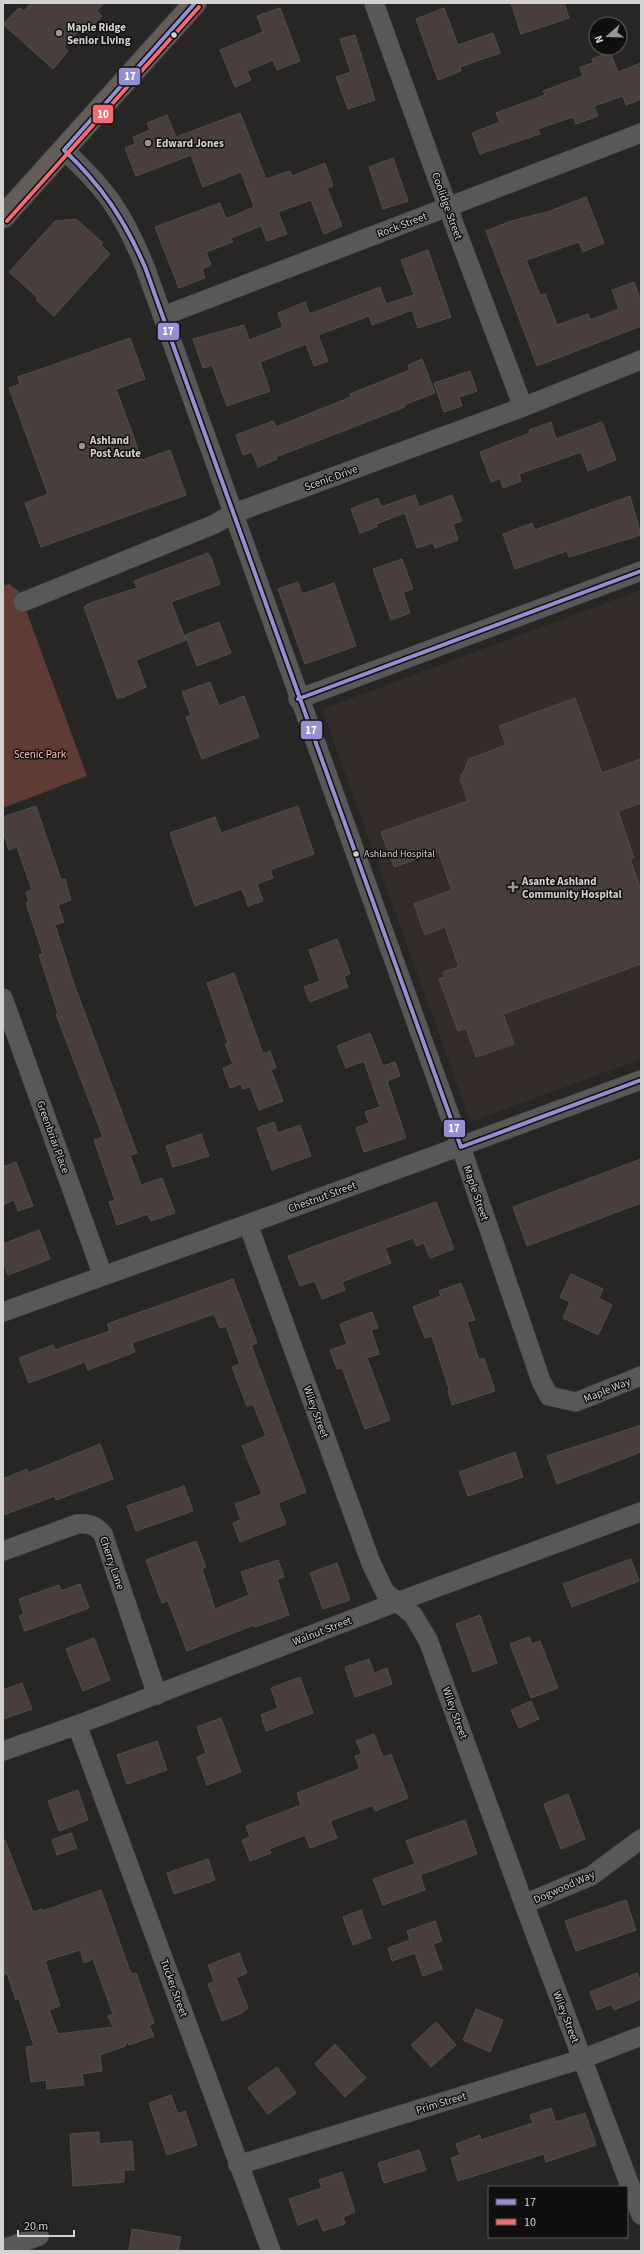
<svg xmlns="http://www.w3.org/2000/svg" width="644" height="2254" viewBox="0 0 644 2254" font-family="'Source Sans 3',sans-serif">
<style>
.built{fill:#342c29}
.green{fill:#5e3b33}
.building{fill:#493e3c;stroke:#504f4f;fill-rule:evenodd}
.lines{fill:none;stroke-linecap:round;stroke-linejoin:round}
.street-casing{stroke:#434241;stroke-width:20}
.primary-casing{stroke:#434241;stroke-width:24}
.street{stroke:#595858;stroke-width:19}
.primary{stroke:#635c5a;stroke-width:22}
.bus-1-casing{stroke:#100e0e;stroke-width:7}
.bus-2-casing{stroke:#100e0e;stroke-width:7}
.bus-1{stroke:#938fd1;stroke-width:4}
.bus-2{stroke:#f36c71;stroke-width:4}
.poi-dot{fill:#979695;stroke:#100e0e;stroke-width:1.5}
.bus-dot{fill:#d4d2d1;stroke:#100e0e;stroke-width:1.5}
.labels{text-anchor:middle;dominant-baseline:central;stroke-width:3;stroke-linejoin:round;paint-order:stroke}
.bus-label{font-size:10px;fill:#d4d2d1;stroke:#100e0e;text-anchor:start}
.poi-label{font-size:11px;font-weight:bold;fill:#d4d2d1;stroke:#100e0e;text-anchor:start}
.street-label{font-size:11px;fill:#d4d2d1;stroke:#100e0e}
.park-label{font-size:11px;fill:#fcbeb0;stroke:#100e0e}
.line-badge{stroke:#100e0e;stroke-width:1.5}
.badge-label{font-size:11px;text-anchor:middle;font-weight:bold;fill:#fff}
</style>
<rect width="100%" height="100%" fill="#272625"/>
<path class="built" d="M641 590V1059L473 1121 470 1120 323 711 326 708Z"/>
<path class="green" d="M9 584 19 591 87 776 3 808V586Z"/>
<path class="building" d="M31 3H104L97 11 102 16 90 29 85 24 64 47 68 51 53 69 3 24 19 8 24 11Z
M511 3H564L569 18 521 34Z
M280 8 300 61 277 70 273 60 247 71 251 80 235 87 220 50 263 32 257 16Z
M444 8 458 45 493 33 500 53 460 67 461 71 438 80 416 19Z
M355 35 375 100 348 109 336 77 351 72 340 39Z
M610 52 618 72 641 63V99L626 105 623 96 594 106 598 116 576 124 573 117 538 129 540 134 480 154 472 133 500 122 496 113 545 95 543 91 583 76 580 67 593 63 592 59Z
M240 113 266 179 290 171 292 176 325 163 333 186 327 188 342 226 324 234 311 200 278 212 287 234 267 241 261 226 231 238 233 242 206 252 211 265 202 269 205 278 179 288 155 227 220 203 226 219 254 207 241 172 203 187 191 155 136 176 125 148 135 144 133 137 150 130 147 123 167 115 176 137Z
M393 158 408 201 383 209 369 167Z
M586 197 604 243 583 252 579 242 526 260 540 295 545 294 557 325 588 314 590 320 619 309 612 290 634 282 641 301V326L537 366 486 231 511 221 547 212Z
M76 219 103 243 101 245 110 254 54 316 36 300 38 298 9 272 55 221Z
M428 250 451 317 418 328 412 310 372 325 369 316 318 335 328 361 314 366 306 344 260 362 270 391 227 406 212 365 203 368 193 339 244 325 249 340 283 327 278 313 305 302 310 314 380 287 386 304 414 295 401 260Z
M130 338 145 379 116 389 142 460 170 450 186 495 41 547 25 503 48 494 9 388 20 384 18 377Z
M422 359 435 393 404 405 405 407 276 457 277 459 258 467 252 452 243 455 236 435 273 421 276 427 351 397 350 394 410 370 408 365Z
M470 371 477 391 459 397 462 406 444 412 434 383Z
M551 422 556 439 602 422 616 460 588 471 581 452 519 474 521 481 503 488 500 479 491 482 480 452 530 433 529 430Z
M415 495 419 507 452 495 462 521 453 524 458 540 435 548 433 543 417 548 405 513 376 524 377 527 360 533 351 509 378 498 381 507Z
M630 496 641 535 569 557 567 551 515 569 503 534 532 523 535 530Z
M208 553 212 560 220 584 171 602 186 640 136 660 146 687 124 697 117 698 84 607 90 603 137 588 134 581Z
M402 559 413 589 403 592 410 613 391 620 373 569Z
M298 582 302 594 334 583 356 646 305 664 278 589Z
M219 622 231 653 197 666 185 635Z
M210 682 219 706 244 696 259 737 202 759 186 717 191 715 182 692Z
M575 698 602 773 641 759V803L618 811 634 858 630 859 641 890V964L503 1014 514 1044 476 1057 466 1028 458 1031 439 979 445 977 443 972 459 967 445 927 425 935 414 904 452 890 438 851 394 867 381 832 468 801 460 779 469 759 506 745 499 726Z
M36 806 61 880 65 879 71 900 58 905 64 922 55 925 75 987 137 1153 130 1155 141 1185 162 1178 175 1213 151 1221 148 1214 117 1225 109 1202 115 1200 94 1140 103 1137 56 1014 58 1013 39 955 43 954 26 903 29 902 26 892 32 890 17 847 9 850 3 831V817Z
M298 806 314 854 270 870 273 878 257 884 263 901 248 906 242 889 195 906 170 833 215 817 221 833Z
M337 939 350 974 344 976 348 987 310 1002 304 987 320 981 309 950Z
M234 973 263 1054 270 1051 276 1068 271 1070 283 1101 259 1110 250 1087 243 1089 241 1084 230 1088 223 1068 233 1064 225 1044 228 1043 207 983Z
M370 1033 383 1066 395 1062 400 1076 387 1081 406 1138 364 1152 356 1128 369 1123 365 1112 380 1107 364 1061 346 1068 337 1046Z
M274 1122 278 1133 300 1125 311 1156 272 1170 257 1128Z
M201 1134 209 1156 173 1167 166 1146Z
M641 1159V1203L527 1246 513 1207Z
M16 1162 33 1206 18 1211 14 1200 3 1205V1167Z
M436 1202 454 1249 430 1258 424 1243 417 1246 413 1238 385 1248 391 1263 342 1282 345 1290 322 1299 315 1281 300 1286 288 1256Z
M39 1230 50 1259 8 1275 3 1261V1244Z
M571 1274 603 1289 599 1298 612 1305 598 1335 563 1318 570 1302 560 1297Z
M233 1279 257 1343 251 1345 306 1492 278 1503 286 1524 240 1542 233 1523 241 1520 235 1504 262 1494 242 1446 266 1436 253 1404 247 1406 232 1367 240 1364 226 1326 220 1328 214 1314 132 1343 135 1352 88 1370 85 1362 29 1383 19 1358 53 1345 55 1350 110 1331 107 1324Z
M461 1283 475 1320 467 1322 479 1360 484 1358 495 1391 452 1405 448 1390 449 1389 432 1336 425 1338 413 1307 441 1296 439 1291Z
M372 1312 378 1328 371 1330 379 1354 367 1358 390 1420 365 1429 342 1368 337 1369 330 1350 347 1344 340 1324Z
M641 1425V1452L557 1484 547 1456Z
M100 1444 113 1479 56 1500 55 1496 3 1515V1479L27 1469 28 1473Z
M515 1452 523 1477 468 1496 459 1472Z
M184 1486 193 1511 136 1531 127 1506Z
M196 1541 206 1567 202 1569 215 1609 249 1595 241 1572 278 1560 284 1577 277 1579 289 1615 255 1627 254 1625 187 1651 168 1601 162 1603 146 1560Z
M631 1559 639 1581 572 1607 563 1584Z
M337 1563 350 1600 323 1609 310 1573Z
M80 1584 89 1608 25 1631 19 1616 24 1614 19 1599 59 1585 61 1591Z
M480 1615 497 1663 473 1672 456 1624Z
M529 1637 532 1644 540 1641 558 1688 531 1698 510 1644Z
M94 1638 110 1680 83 1691 66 1649Z
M369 1659 374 1673 387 1668 392 1684 355 1697 345 1667Z
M300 1677 313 1713 266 1731 261 1715 278 1708 271 1688Z
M22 1683 32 1709 3 1719V1690Z
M531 1701 539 1719 519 1728 511 1710Z
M221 1718 241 1772 207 1785 197 1757 206 1753 197 1727Z
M374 1734 383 1757 391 1754 408 1798 375 1811 373 1805 330 1821 337 1838 310 1848 305 1835 269 1849 271 1853 250 1861 242 1840 250 1837 246 1826 301 1805 297 1793 360 1769 355 1756 362 1754 356 1741Z
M157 1741 167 1770 127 1784 117 1755Z
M78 1790 88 1820 59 1831 48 1801Z
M568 1794 585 1839 561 1849 544 1804Z
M465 1820 477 1854 420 1875 425 1890 383 1905 373 1879 415 1864 406 1841Z
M71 1833 77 1848 57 1855 52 1840Z
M3 1840H5L33 1912 42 1909 43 1911 101 1890 131 1974 136 1973 154 2023 149 2025 154 2036 129 2045 128 2043H125L126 2046 100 2055 102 2071 82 2074 84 2085 47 2089 46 2080 31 2082 26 2047 34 2046 19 1999 16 2000 7 1973 3 1975ZM80 1950 84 1963 93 1959 113 2014 108 2016 113 2027 58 2034 49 2010 60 2006 45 1961Z
M208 1859 215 1880 174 1894 167 1873Z
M626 1900 636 1930 576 1951 565 1921Z
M361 1910 371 1938 353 1945 343 1917Z
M435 1921 442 1941 433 1944 442 1969 423 1976 415 1953 392 1961 388 1948 410 1940 407 1931Z
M239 1953 247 1973 236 1978 248 2008 242 2013 222 2021 208 1984 214 1981 208 1965Z
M637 1973 641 1983V1999L614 2010 612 2004 597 2010 590 1992Z
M476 2009 503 2020 490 2052 463 2040Z
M436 2022 456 2045 431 2067 411 2045Z
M335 2044 366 2078 345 2097 315 2064Z
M277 2067 296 2093 268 2114 248 2088Z
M171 2095 178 2114 185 2111 197 2145 167 2155 149 2103Z
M551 2108 556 2122 585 2113 596 2145 546 2162 544 2154 458 2181 451 2158 460 2155 456 2144 480 2135 481 2140 533 2123 530 2115Z
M99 2132V2144L132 2141 134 2170H124V2182L73 2186 70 2134Z
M419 2150 426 2170 384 2183 378 2163Z
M342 2172 355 2212 343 2217 345 2224 323 2231 318 2218 298 2225 289 2199 322 2188 319 2180Z
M132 2229 181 2237 178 2251H129Z"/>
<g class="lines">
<defs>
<path id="street" d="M374 3 448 208 523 407
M64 150C107 190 123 213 145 267L461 1147 541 1381 549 1396 576 1402 641 1376
M163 316 641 133
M23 602 215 524 232 514 523 407 641 360
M298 699 641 571
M3 998 103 1276
M248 1224 371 1563 385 1592 413 1615 428 1640 524 1904 641 2215
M3 1312 248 1224 641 1080
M3 1551 77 1524C89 1523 95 1525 103 1534L157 1695
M77 1725 271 2251
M3 1751 77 1725 397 1602 641 1512
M524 1904 591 1876 641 1839
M238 2165 582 2059 641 2036
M3 2249 39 2236"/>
<path id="primary" d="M3 217 195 3"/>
</defs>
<use href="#street" class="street-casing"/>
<use href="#primary" class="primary-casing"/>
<use href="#street" class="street"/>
<use href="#primary" class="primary"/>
<defs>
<path id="bus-1" d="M64 150C102 186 124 219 145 267L461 1147 641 1080
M64 150 195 3
M298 699 641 571"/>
<path id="bus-2" d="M7 221 199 7"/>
</defs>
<use href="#bus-1" class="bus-1-casing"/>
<use href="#bus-2" class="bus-2-casing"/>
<use href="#bus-1" class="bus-1"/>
<use href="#bus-2" class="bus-2"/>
</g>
<g class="poi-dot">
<circle cx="59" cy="33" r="4"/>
<circle cx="148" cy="143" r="4"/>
<circle cx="82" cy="446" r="4"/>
<path d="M511 881h4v4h4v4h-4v4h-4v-4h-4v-4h4z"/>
</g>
<g class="bus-dot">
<circle cx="174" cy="35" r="3.5"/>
<circle cx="356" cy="854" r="3.5"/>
</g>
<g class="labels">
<g class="bus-label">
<text x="364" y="854">Ashland Hospital</text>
</g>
<g class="poi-label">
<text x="67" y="27">Maple Ridge<tspan x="67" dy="13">Senior Living</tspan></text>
<text x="156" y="143">Edward Jones</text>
<text x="90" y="440">Ashland<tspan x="90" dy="13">Post Acute</tspan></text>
<text x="522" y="881">Asante Ashland<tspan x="522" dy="13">Community Hospital</tspan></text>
</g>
<g class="street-label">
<text transform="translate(447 206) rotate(70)">Coolidge Street</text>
<text transform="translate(402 225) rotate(-21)">Rock Street</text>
<text transform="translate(331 478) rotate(-20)">Scenic Drive</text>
<text transform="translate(53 1137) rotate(70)">Greenbriar Place</text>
<text transform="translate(476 1193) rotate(71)">Maple Street</text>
<text transform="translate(322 1197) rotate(-20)">Chestnut Street</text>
<text transform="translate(607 1390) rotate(-22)">Maple Way</text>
<text transform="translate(316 1412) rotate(70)">Wiley Street</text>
<text transform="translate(112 1563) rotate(71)">Cherry Lane</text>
<text transform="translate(322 1631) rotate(-21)">Walnut Street</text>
<text transform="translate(455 1713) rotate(70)">Wiley Street</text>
<text transform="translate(564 1887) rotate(-24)">Dogwood Way</text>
<text transform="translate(174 1988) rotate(70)">Tucker Street</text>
<text transform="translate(566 2017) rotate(69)">Wiley Street</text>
<text transform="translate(441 2103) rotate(-17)">Prim Street</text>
</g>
<g class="park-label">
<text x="40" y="754">Scenic Park</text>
</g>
</g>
<g class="line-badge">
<rect x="118" y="67" width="23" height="19" rx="4" fill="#938fd1"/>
<rect x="92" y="104" width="22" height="20" rx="4" fill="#f36c71"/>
<rect x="157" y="322" width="23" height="19" rx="4" fill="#938fd1"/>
<rect x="300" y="720" width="23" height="20" rx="4" fill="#938fd1"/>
<rect x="443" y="1119" width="23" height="19" rx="4" fill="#938fd1"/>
</g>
<g class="badge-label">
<text x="130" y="80">17</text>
<text x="103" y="118">10</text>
<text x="168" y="335">17</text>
<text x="311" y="734">17</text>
<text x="454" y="1132">17</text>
</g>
<rect width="644" height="2254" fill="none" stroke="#d4d2d1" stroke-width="8"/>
<rect x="488" y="2186" width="140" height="52" fill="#100e0e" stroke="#5e5c5c"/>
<rect x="496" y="2199" width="20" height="6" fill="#938fd1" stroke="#5e5c5c"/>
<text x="524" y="2206" font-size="12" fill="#d4d2d1">17</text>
<rect x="496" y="2219" width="20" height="6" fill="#f36c71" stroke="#5e5c5c"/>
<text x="524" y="2226" font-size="12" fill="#d4d2d1">10</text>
<g transform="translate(608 36) rotate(250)"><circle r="19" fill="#100e0e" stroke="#5e5c5c"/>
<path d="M0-3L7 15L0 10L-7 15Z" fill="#979695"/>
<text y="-6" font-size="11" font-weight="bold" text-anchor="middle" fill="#d4d2d1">N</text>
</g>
<path d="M18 2230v6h56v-6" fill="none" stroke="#d4d2d1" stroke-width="2"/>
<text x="24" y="2230" font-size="12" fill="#d4d2d1" stroke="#100e0e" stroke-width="3" paint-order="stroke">20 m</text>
</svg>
